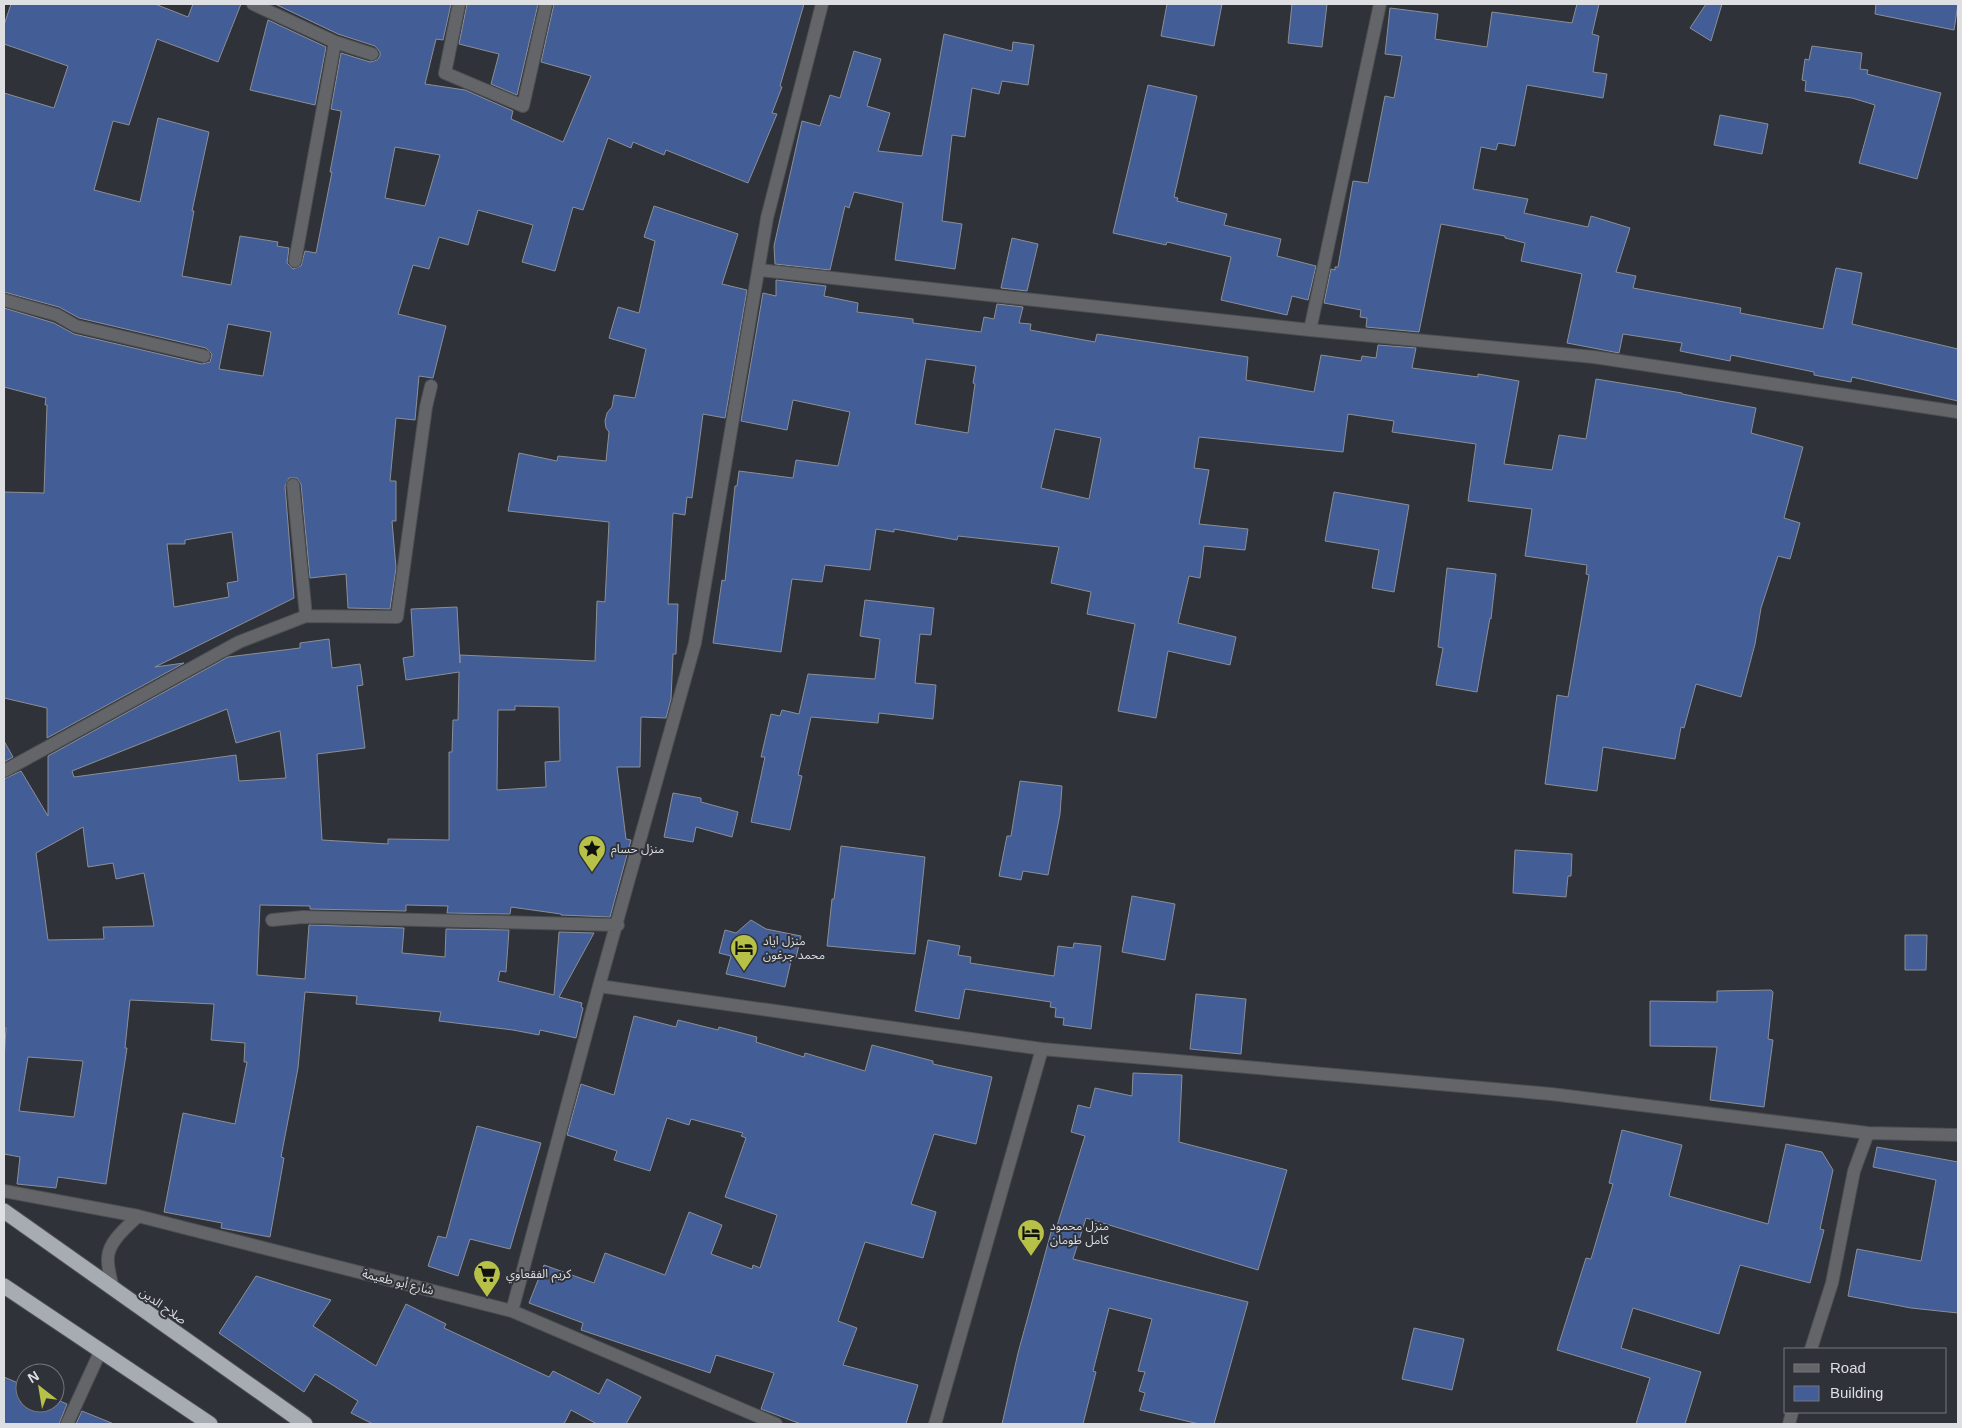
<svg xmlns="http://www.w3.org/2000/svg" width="1962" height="1428" viewBox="0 0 1962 1428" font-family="Helvetica,'Noto Sans Arabic',sans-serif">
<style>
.building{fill:#435e97;stroke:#8b8e95;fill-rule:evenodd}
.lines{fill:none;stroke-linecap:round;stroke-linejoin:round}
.minor-casing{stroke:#4b4e53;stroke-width:14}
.highway-casing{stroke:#4b4e53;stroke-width:17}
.minor{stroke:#646568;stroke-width:12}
.highway{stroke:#a7abb2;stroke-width:15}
.labels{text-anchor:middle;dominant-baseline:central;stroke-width:4;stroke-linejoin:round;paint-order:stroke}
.poi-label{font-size:12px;fill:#dddfe3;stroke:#2f3238;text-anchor:start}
.street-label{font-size:12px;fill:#dddfe3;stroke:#2f3238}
</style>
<rect width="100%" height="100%" fill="#2f3238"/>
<path class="building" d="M11 4H155L188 17 193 4H241L218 62 157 39 129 125 113 121 94 190 140 202 158 118 209 132 192 211H194L182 276 231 285 240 236 278 242 277 246 289 248 287 263 293 269 301 266 305 251 316 253 332 172H330L341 114V111L331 109 341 53 370 62 377 60 380 56V52L375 46 338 34 275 4H451L443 40 436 39 425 84 465 90 513 111 511 119 563 142 591 76 541 62 554 4H804L780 86 782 87 772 113 777 114 748 183 666 150 664 155 633 142 631 148 608 138 583 210 573 207 555 271 522 262 533 225 478 210 468 245 439 237 429 269 413 265 398 314 446 326 433 378 419 376 415 420 396 418 390 481H396V521H392L396 568 390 609 348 608 346 574 310 578 301 484 297 478H289L285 486 294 598 155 667 184 663 47 738V708L4 698V492L44 493 47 405H45L46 398 4 387V308L54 323 74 334 202 364 210 362 212 354 206 348 79 318 59 307 4 292V93L54 108 68 66 4 44V25ZM395 147 440 155 425 206 385 198ZM228 324 271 332 263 376 219 369ZM232 532 238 581 227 583 229 597 174 607 167 544H185V540Z
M467 4H538L517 95 491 84 499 54 459 44Z
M1167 4H1222L1214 46 1161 36Z
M1292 4H1327L1322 47 1288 43Z
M1577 4H1599L1592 34 1599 36 1593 72 1607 74 1603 98 1527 85 1515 146 1498 143 1496 150 1481 147 1473 189 1528 199 1524 213 1588 227 1591 216 1630 228 1616 272 1636 276 1633 288 1741 308 1740 313 1823 329 1836 268 1862 273 1852 324 1958 349V401L1852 377 1851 382 1814 375V372L1731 355 1730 361 1680 351 1682 343 1623 334 1619 353 1567 343 1582 274 1521 261 1525 243 1505 238V236L1441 224 1419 332 1366 327 1367 318 1360 317 1361 310 1324 303 1331 269 1335 270V267H1338L1353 181 1368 183 1385 96 1394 98 1402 56 1385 54 1390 8 1438 14 1435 39 1487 47 1492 12 1572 23Z
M1706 4H1722L1711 41 1690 28Z
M1876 4H1958L1954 30 1875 14Z
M268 20 326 47 315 105 250 90Z
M944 34 1012 51 1013 42 1034 45 1028 85 1002 81 999 94 972 88 965 137 952 135 942 221 962 224 955 269 895 260 903 203 854 192 849 208 845 206 830 270 775 264 774 246 802 121 820 126 830 95 840 98 854 51 881 59 867 106 890 113 878 151 922 156Z
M1812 46 1862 53 1860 69 1868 70 1867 74 1941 93 1917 179 1859 163 1875 105 1852 98 1805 91 1806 81 1802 80 1805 59 1809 60Z
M1148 85 1197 96 1174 197 1178 198 1177 201 1227 214 1224 225 1281 239 1277 256 1316 266 1308 300 1292 296 1287 315 1221 300 1231 257 1167 242 1166 245 1113 233Z
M1720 115 1768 124 1762 154 1714 145Z
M654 206 738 234 722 284 747 290 725 418 703 414 692 498 687 497 685 515 673 513 668 604H678L676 654H673L671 699 666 718 641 717 640 767H617L626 839 631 840 610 917 561 915V914L511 907 510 914 447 913 448 906 406 905V911L310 909V906L260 905 257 975 305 979 309 925 404 928 402 953 445 957 446 929 509 930 506 972 500 971 498 981 554 995 559 932 594 933 559 997 582 1003 581 1007 583 1008 576 1038 540 1030 539 1035 513 1030 439 1021 441 1012 356 1004 357 996 305 992 298 1068 281 1157 284 1158 270 1237 221 1228 222 1223 164 1212 183 1113 235 1124 247 1062H244L245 1043 211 1040 214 1004 130 1000 125 1048H127L106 1184 58 1177 56 1188 17 1184 20 1157 4 1154V1060L6 1028H4V779L21 771 48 816V756L228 657 300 648V643L329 639 332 668 360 664 363 685 357 686 365 748 317 754 322 840 388 844V839L449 840V752H452L453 720H458L459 672 406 680 403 658 414 656 411 609 457 607 460 663V655L595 661 597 601 605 602 609 522 508 511 519 453 557 461 558 456 606 461 609 432 606 428 605 421 607 413 612 407 614 395 635 398 646 349 609 338 618 307 639 313 655 241 644 237ZM515 706 559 707 560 761 545 762 546 787 497 790 498 710H515ZM227 709 236 743 280 731 286 778 239 781 236 755 74 777 72 771ZM83 827 88 867 113 863 116 879 144 873 154 926 103 927 104 939 48 940 36 853ZM28 1057 83 1061 74 1117 19 1111Z
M1012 238 1038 244 1027 291 1001 288Z
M776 280 826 286 824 296 858 303 857 312 913 319V323L981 332 984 317 994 319 997 304 1023 307 1019 323 1031 324 1030 330 1095 342 1097 334 1248 357 1246 380 1314 392 1321 355 1361 361 1362 356 1376 358 1378 345 1416 348 1412 368 1478 377V374L1519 381 1504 464 1552 470 1559 435 1586 439 1596 379 1682 393V394L1756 408 1751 433 1803 447 1784 518 1800 523 1790 559 1778 556 1761 608 1755 644 1741 697 1696 684 1684 728 1681 727 1675 759 1603 747 1597 791 1545 784 1557 695 1568 697 1589 575 1586 574 1587 565 1525 556 1532 509 1468 501 1476 444 1392 432 1394 421 1348 414 1343 452 1199 437 1194 468 1209 470 1199 524 1248 529 1245 550 1204 546 1200 578 1189 576 1178 623 1236 637 1230 665 1168 651 1156 718 1118 711 1135 624 1087 614 1091 592 1051 583 1059 547 958 536 957 540 894 529V532L876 529 870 570 825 565 822 582 792 579 781 652 713 643 722 580 725 581 735 486H737L739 471 793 478 796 460 838 466 850 412 793 400 787 430 741 421 763 293 776 296ZM926 359 976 366 973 383 975 384 968 433 915 424ZM1055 429 1101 438 1089 499 1041 488Z
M1334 492 1409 505 1394 592 1372 588 1379 550 1325 541Z
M1447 568 1496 574 1491 619 1490 618 1477 692 1436 685 1443 648 1438 647Z
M865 600 934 608 931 635 920 634 915 683 936 685 933 719 879 713 878 723 811 717 798 775 802 776 790 830 751 822 765 757H761L771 714 780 716 782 710 799 714 808 674 875 679 880 639 860 636Z
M4 741 13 757 4 762Z
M1020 781 1062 786 1060 814 1048 875 1023 871 1021 880 999 876 1007 836H1011Z
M673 793 701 798V802L738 812 732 837 696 827 693 842 664 837Z
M841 846 925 857 915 954 827 946 832 899H834Z
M1515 850 1572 854 1571 876H1568L1566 897 1513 893Z
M1132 896 1175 904 1165 960 1122 952Z
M751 920 766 929 801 936 796 958 792 957 785 987 726 974 731 956 719 953 725 930 736 933Z
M1905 935H1927L1926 970H1905Z
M928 940 960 946 958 955 971 957 970 963 1054 976 1058 946 1073 948 1074 943 1101 946 1091 1029 1063 1025 1064 1018 1055 1017 1056 1008 1050 1007 1051 1002 965 989 959 1019 915 1011Z
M1771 990 1773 992 1768 1039 1773 1040 1764 1107 1710 1100 1717 1047 1650 1046V1001L1717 1002V991Z
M1196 994 1246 999 1241 1054 1190 1049Z
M634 1016 676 1027 678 1020 718 1030 719 1027 757 1037 756 1042 804 1057 805 1053 865 1071 872 1045 933 1061V1064L992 1077 976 1144 934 1134 911 1204 936 1212 923 1258 865 1242 838 1321 857 1328 843 1365 918 1385 906 1424H801L761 1409 774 1373 716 1355 710 1373 581 1330 583 1323 529 1303 544 1265 594 1283 605 1253 665 1275 689 1212 722 1225 711 1254 752 1269 753 1265 760 1268 777 1215 725 1197 746 1138 741 1136 743 1133 691 1119 689 1125 667 1118 650 1171 614 1160 617 1151 567 1135 581 1084 614 1095Z
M1133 1073 1182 1075 1179 1142 1287 1170 1258 1270 1086 1218 1073 1259 1248 1302 1214 1424H1199L1140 1410 1145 1393 1139 1391 1145 1372 1138 1371 1152 1319 1109 1308 1093 1371 1096 1372 1083 1424H1002L1018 1353 1053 1225 1057 1226 1085 1136 1071 1132 1078 1105 1090 1108 1095 1088 1132 1096Z
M477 1126 541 1143 510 1249 470 1239 458 1276 428 1266 438 1236 446 1238Z
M1622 1130 1682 1145 1669 1196 1768 1224 1786 1144 1822 1152 1833 1170 1820 1229 1824 1230 1810 1283 1740 1265 1719 1334 1633 1308 1621 1348 1701 1372 1685 1424H1636L1650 1378 1557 1350 1586 1258 1591 1259 1613 1184 1609 1183Z
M1877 1147 1958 1162V1313L1911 1308 1848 1296 1857 1249 1921 1261 1936 1180 1873 1167Z
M256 1276 331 1300 313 1326 376 1366 406 1304 446 1324 444 1328 549 1377 553 1371 599 1394 607 1379 641 1397 626 1424H597L571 1410 564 1424H373L351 1413 358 1401 315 1374 304 1392 219 1333Z
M1414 1328 1464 1339 1452 1390 1402 1379Z
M4 1377 25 1386V1403H55V1399L67 1404 59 1424H4Z
M82 1411 114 1424H76Z"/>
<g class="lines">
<defs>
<path id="minor" d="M253 4 335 42 372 54
M459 4 445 73 523 106 546 4
M295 261 335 42
M759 270 1310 330 1594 357 1958 412
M4 300 57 315 76 326 204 356
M1310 330 1380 4
M293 485 306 616
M4 771 239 642 306 616 397 617 426 407 431 386
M272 920 303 917 618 925
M599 986 1042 1049 935 1424
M1042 1049 1551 1094 1868 1133 1958 1135
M4 1191 138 1216 512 1311 776 1424
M113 1289C111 1279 107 1267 108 1257 109 1241 127 1227 138 1216
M512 1311 599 986 695 643 767 218 822 4
M1811 1349 1832 1283 1854 1171 1868 1133
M67 1424 101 1350
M1789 1424 1792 1412"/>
<path id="highway" d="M4 1211 305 1424
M4 1286 210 1424"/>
</defs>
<use href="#minor" class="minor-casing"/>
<use href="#highway" class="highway-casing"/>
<use href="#minor" class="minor"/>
<use href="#highway" class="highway"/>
</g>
<defs>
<symbol id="sight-pin" viewBox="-11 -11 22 30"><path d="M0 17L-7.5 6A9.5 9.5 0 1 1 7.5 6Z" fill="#b8c147" stroke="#2f3238"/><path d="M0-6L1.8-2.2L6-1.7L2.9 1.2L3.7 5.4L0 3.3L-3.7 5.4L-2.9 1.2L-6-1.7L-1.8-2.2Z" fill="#111"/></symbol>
<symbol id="hotel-pin" viewBox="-11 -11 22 30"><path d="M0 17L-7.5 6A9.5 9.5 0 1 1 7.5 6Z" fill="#b8c147" stroke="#2f3238"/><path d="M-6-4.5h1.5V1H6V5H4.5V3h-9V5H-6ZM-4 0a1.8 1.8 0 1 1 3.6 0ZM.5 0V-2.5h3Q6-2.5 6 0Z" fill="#111"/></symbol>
<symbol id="supermarket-pin" viewBox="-11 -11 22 30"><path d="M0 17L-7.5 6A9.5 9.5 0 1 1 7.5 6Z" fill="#b8c147" stroke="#2f3238"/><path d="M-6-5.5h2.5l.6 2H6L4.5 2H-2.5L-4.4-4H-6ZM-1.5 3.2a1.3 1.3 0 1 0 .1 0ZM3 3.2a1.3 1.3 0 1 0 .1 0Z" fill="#111"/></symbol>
</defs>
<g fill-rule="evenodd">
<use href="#sight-pin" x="576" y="833" width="32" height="43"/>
<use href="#hotel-pin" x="728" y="932" width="32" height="43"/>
<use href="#hotel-pin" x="1015" y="1217" width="32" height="43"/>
<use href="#supermarket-pin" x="471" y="1258" width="32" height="43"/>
</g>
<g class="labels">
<g class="poi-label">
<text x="611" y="849">منزل حسام</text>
<text x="763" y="941">منزل اياد<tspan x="763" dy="14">محمد جرغون</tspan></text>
<text x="1050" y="1226">منزل محمود<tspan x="1050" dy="14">كامل طومان</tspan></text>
<text x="506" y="1274">كريم الفقعاوي</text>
</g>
<g class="street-label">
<text transform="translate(398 1282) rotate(14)">شارع أبو طعيمة</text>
<text transform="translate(163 1306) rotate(35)">صلاح الدين</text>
</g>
</g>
<rect width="1962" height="1428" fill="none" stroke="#dddfe3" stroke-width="10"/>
<rect x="1784" y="1348" width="162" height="65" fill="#2f3238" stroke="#75777c"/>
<rect x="1794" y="1364" width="25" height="8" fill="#646568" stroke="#75777c"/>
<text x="1830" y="1373" font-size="15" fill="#dddfe3">Road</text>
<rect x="1794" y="1386" width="25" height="15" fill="#435e97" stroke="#75777c"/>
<text x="1830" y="1398" font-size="15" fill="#dddfe3">Building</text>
<g transform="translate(40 1388) rotate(329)"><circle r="24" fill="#2f3238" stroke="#75777c"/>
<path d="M0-4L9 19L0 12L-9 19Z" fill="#b8c147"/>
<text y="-8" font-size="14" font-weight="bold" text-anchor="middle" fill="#dddfe3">N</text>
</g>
</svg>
